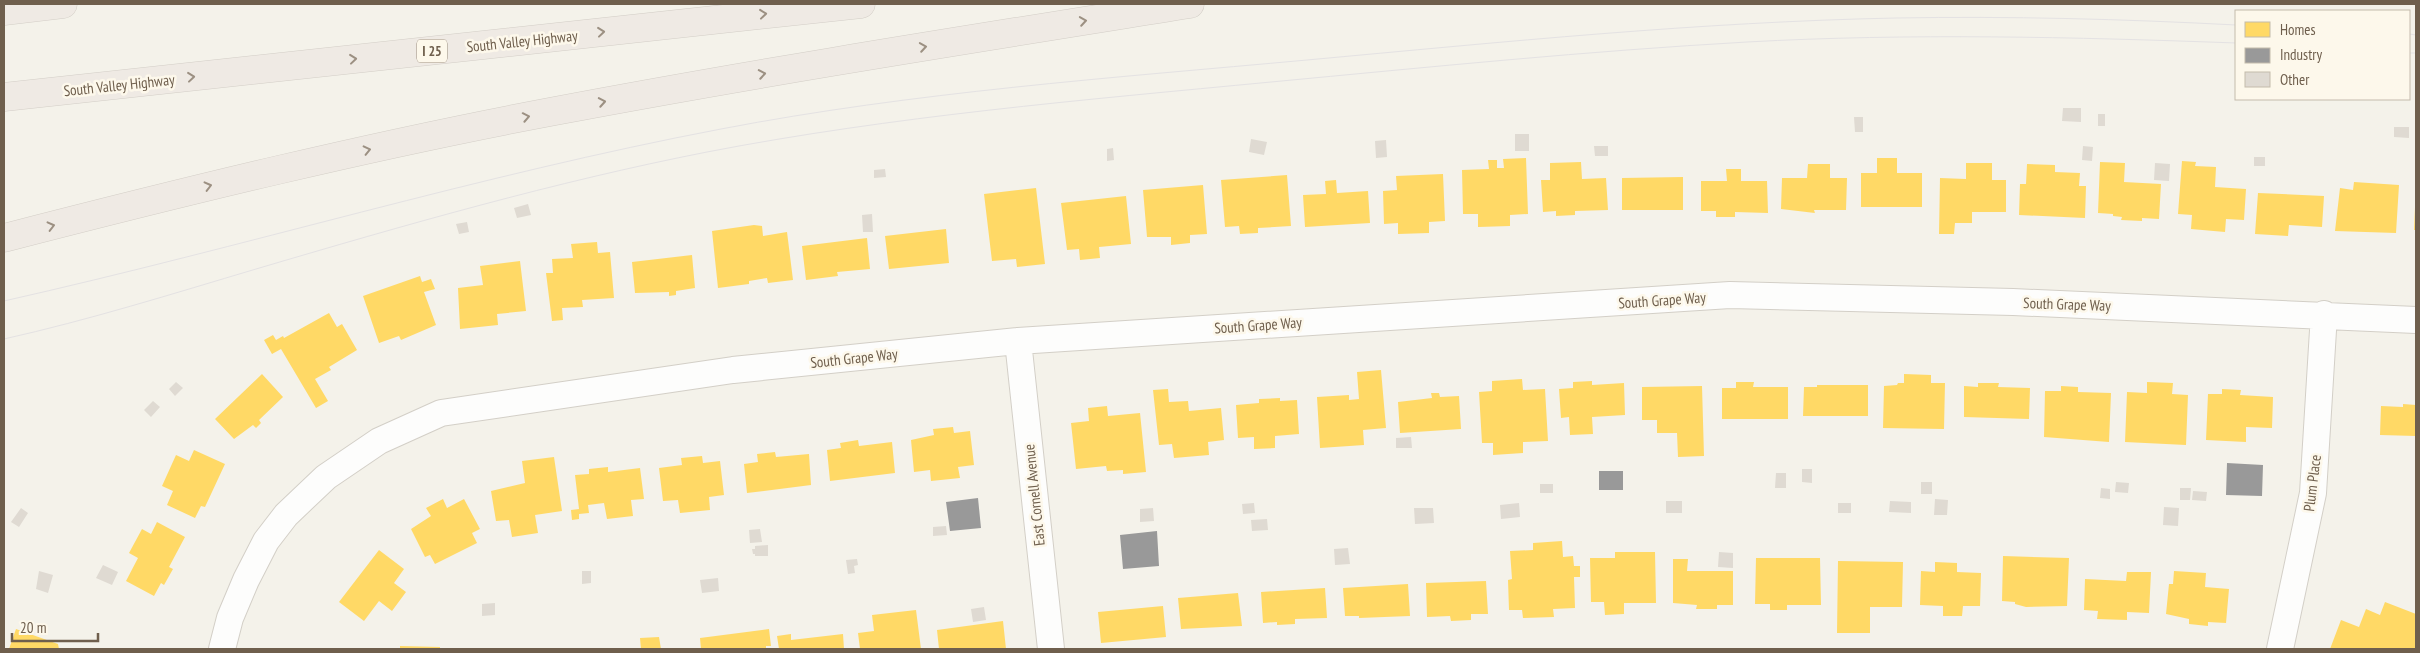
<svg xmlns="http://www.w3.org/2000/svg" width="2420" height="653" viewBox="0 0 2420 653" font-family="'PT Sans Narrow',sans-serif">
<style>
.homes{fill:#ffd966}
.industry{fill:#999}
.building{fill:#dfdad2}
.lines{fill:none;stroke-linecap:round;stroke-linejoin:round}
.street-casing{stroke:#d3cfc7;stroke-width:28}
.highway-casing{stroke:#d3cec7;stroke-width:29}
.street{stroke:#fdfdfc;stroke-width:26}
.highway{stroke:#efeae4;stroke-width:28}
.tram{stroke:#e4e2e3;stroke-width:1}
.oneway{stroke:#9c9082}
.labels{text-anchor:middle;dominant-baseline:central;stroke-width:5;stroke-linejoin:round;paint-order:stroke}
.shield{fill:#fdf8eb;stroke:#9a8d7c;stroke-width:1}
.shield-label{font-size:14px;font-weight:bold;fill:#6f5f4d}
.street-label{font-size:15px;fill:#6f5f4d;stroke:#fdf8eb}
</style>
<rect width="100%" height="100%" fill="#f4f2ea"/>
<path class="homes" d="M1526 158 1528 214 1510 215V226L1478 227V214H1463L1462 170 1489 169 1488 160H1497V168H1504L1503 159Z
M1877 158H1897V173H1922V207H1861V173H1877Z
M2182 161 2196 162 2195 166 2216 167 2215 187 2246 189 2244 220 2226 219 2225 232 2191 229 2192 215 2178 214Z
M1581 162 1582 179 1606 178 1608 210 1575 211V215L1556 216V211L1543 212 1541 180H1550V163Z
M2100 162 2125 163 2124 182 2161 184 2159 219 2142 218V221L2121 220 2122 217 2113 216V214L2098 213Z
M1966 163H1992V180H2006V212H1972V223H1955L1954 234H1939L1940 178 1966 179Z
M1808 164H1830V178H1847L1846 210H1814L1815 213 1781 209 1782 178H1807Z
M2027 164 2055 165V172L2080 173 2079 186H2086L2085 218 2019 215 2020 184H2026Z
M1726 169H1741V181H1767L1768 213 1735 212V217H1716V211H1701V181H1727Z
M1443 174 1445 221 1429 222V233L1398 234V223L1384 224 1383 191 1397 190 1396 176Z
M1287 175 1291 226 1258 228V233L1240 234 1239 226 1225 227 1221 180Z
M1683 177V210H1622V178Z
M1336 180 1337 193 1368 191 1370 223 1305 227 1303 195 1326 194 1325 181Z
M2354 182 2399 185 2396 233 2335 231 2340 188 2353 190Z
M1203 185 1207 234 1190 235V243L1171 245V237H1147L1143 190Z
M1036 188 1045 264 1017 267 1016 259 992 261 984 194Z
M2258 193 2324 196 2322 227 2289 225 2288 236 2255 234Z
M1126 196 1131 244 1099 247 1100 258 1080 260 1079 249 1067 250 1061 203Z
M2415 207H2416V230H2414Z
M754 225 762 226 763 236 787 232 793 280 768 283 767 278 749 281V284L718 288 712 231Z
M946 229 949 263 889 269 885 236Z
M867 238 870 269 837 272 838 276 806 280 802 246Z
M597 242 598 253 610 252 614 298 582 300 583 307 562 308 563 320 552 321 546 273H553L552 259 573 258 571 244Z
M692 255 695 288 676 291V295L669 296V292L635 293 632 262Z
M520 261 526 311 497 314 498 325 460 329 458 288 483 285 480 266Z
M420 276 422 282 431 279 435 289 424 292 436 325 401 340 399 336 379 343 363 296Z
M329 313 337 327 342 324 357 350 329 367 331 370 315 379 328 401 316 408 281 349 272 354 264 340 273 335 276 340 283 336 284 338Z
M1381 370 1386 428 1363 430 1364 445 1320 448 1317 397 1349 395V400L1359 399 1357 372Z
M262 374 283 397 259 420 261 423 256 428 253 425 234 439 215 419Z
M1904 374 1931 375V383H1945L1944 429 1883 428 1884 386 1897 385 1898 383H1904Z
M1522 379 1523 390 1545 389 1548 441 1523 442V453L1493 455V443H1482L1479 392 1492 391V381Z
M1592 381V385L1624 383 1625 415 1592 417 1593 434 1570 435 1569 417 1561 418 1559 389 1573 388V382Z
M1736 382H1754L1753 387H1788V419H1722V388H1736Z
M2147 382 2173 383 2172 394 2188 395 2186 445 2125 442 2127 392 2147 393Z
M1978 383H1999L1998 387 2030 388 2029 419 1964 417V386L1978 387Z
M1817 385H1868V416H1803L1804 387H1817Z
M1702 386 1704 456 1678 457 1677 433H1657V420H1642V387Z
M2061 386 2078 387V392L2111 393 2109 442 2044 437 2045 391H2061Z
M1168 389 1169 402 1188 401 1189 411 1221 408 1224 440 1208 442 1209 455 1174 458 1172 444 1159 445 1153 390Z
M2222 389 2241 390 2240 395 2273 397 2272 428 2246 427V442L2206 440 2208 394H2222Z
M1431 393H1439L1440 397 1459 396 1461 429 1400 433 1398 402 1432 398Z
M1280 398V401L1297 400 1299 434 1275 436V448L1254 449V437L1238 438 1236 405 1259 403V399Z
M2403 404 2416 405V436L2380 435 2381 406 2403 407Z
M1107 406 1108 416 1140 413 1146 472 1123 474V470L1107 471 1106 466 1076 469 1071 423 1089 421 1088 408Z
M953 427 954 433 970 431 974 465 958 467 960 478 931 481 930 470 914 472 911 440 934 435 933 429Z
M858 440 859 446 892 442 895 473 830 481 827 450 841 448 840 443Z
M194 450 225 464 205 507 201 506 195 518 167 505 173 491 162 486 176 455 189 461Z
M775 452 776 457 809 454 811 485 747 493 744 464 758 462 757 454Z
M702 456 703 463 720 461 724 495 709 497 710 510 680 513 678 500 663 501 659 468 682 465 681 458Z
M554 457 562 511 535 515 538 533 512 537 509 520 496 521 491 491 525 483 522 461Z
M608 467V472L640 468 644 499 631 500 633 516 607 519 604 503 588 505 589 513 579 514V519L572 520 571 510 579 509 575 475 589 474V469Z
M443 499 447 508 464 499 480 529 472 533 477 543 435 564 430 555 425 557 411 529 431 516 426 508Z
M157 522 185 537 169 567 173 569 164 585 161 583 154 596 126 581 138 558 129 553 142 529 151 534Z
M1562 541 1563 557 1573 556 1574 566H1580V577H1574L1575 608 1553 609 1554 617 1523 618 1522 610H1509L1508 580 1512 579 1510 551 1533 550V543Z
M379 550 404 569 394 583 406 592 392 611 379 601 364 621 339 602Z
M1615 552H1655L1656 603H1624V614L1605 615 1604 602H1591L1590 558H1615Z
M2003 556 2069 558 2067 606 2026 607 2015 604V602L2002 601Z
M1756 558H1820L1821 605H1787V610H1770V604H1755Z
M1673 559H1688L1687 571H1733V605H1717V609H1696L1697 605 1673 603Z
M1838 561 1903 562 1902 607H1870V633H1837Z
M1935 562 1957 563V572L1981 573 1980 606H1963L1962 616H1943V606L1920 605 1921 571 1935 572Z
M2174 571 2206 573 2205 587 2229 589 2226 623 2208 622V626L2189 624V619L2166 614 2169 584H2173Z
M2127 572H2151L2149 613 2127 612V620L2097 619 2098 611 2084 610 2085 579 2126 581Z
M1486 581 1488 614H1471V620L1451 621 1450 616 1427 617 1426 583Z
M1408 584 1410 616 1359 618V616H1345L1343 588Z
M1325 588 1327 618 1295 619V624L1277 625V622L1263 623 1261 592Z
M1238 593 1242 626 1181 629 1178 598Z
M2385 602 2416 614V649H2330L2341 620 2359 627 2366 609 2380 615Z
M1163 606 1166 637 1101 643 1098 612Z
M916 610 921 649H860L858 633 874 631 872 615Z
M1003 621 1006 649H939L937 630Z
M16 629 58 644 59 649H9Z
M769 629 771 646H766V649H701L700 638Z
M791 634V640L843 634 844 649H779L777 636Z
M659 637 661 649H641L640 638Z
M400 646 440 647V649H400Z"/>
<path class="industry" d="M2227 463 2263 465 2262 496 2226 495Z
M1599 471H1623V490H1599Z
M978 498 981 528 950 531 946 502Z
M1157 531 1159 566 1123 569 1120 535Z"/>
<path class="building" d="M2063 108H2081V122L2062 121Z
M2098 114H2105V126H2098Z
M1854 117H1863V132H1855Z
M2394 127H2409V138L2394 137Z
M1515 134H1529V151H1515Z
M1251 139 1267 142 1264 155 1249 152Z
M1386 140 1387 157 1376 158 1375 141Z
M1594 146H1608V156H1595Z
M2083 146 2093 147 2092 161 2082 160Z
M1113 148 1114 160 1107 161V149Z
M2254 157H2265V166H2254Z
M2155 163 2170 164 2169 181 2154 180Z
M885 169 886 177 874 178V170Z
M528 204 531 215 517 218 514 208Z
M872 214 873 232H863L862 215Z
M467 222 469 232 459 234 456 224Z
M176 382 183 388 175 396 169 389Z
M153 401 160 407 151 417 144 410Z
M1411 437 1412 448H1396V438Z
M1802 469H1812V483L1802 482Z
M1776 473H1786V488H1775Z
M1921 482H1932V494H1921Z
M2116 482 2129 483 2128 493 2115 492Z
M1540 484H1553V493H1540Z
M2101 488 2110 489V499L2100 498Z
M2180 488H2191L2190 500H2180Z
M2193 491 2207 492 2206 501 2192 500Z
M1935 499 1948 500 1947 515H1934Z
M1666 501H1682V513H1666Z
M1890 501 1911 502V513L1889 512Z
M1254 503 1255 513 1243 514 1242 504Z
M1519 503 1520 517 1501 519 1500 505Z
M1838 503H1851V513H1838Z
M2164 507 2179 508 2178 526 2163 525Z
M21 508 28 513 19 527 11 522Z
M1153 508 1154 521 1140 522V509Z
M1414 508H1433L1434 523 1415 524Z
M1267 519 1268 530 1252 531 1251 520Z
M946 526 947 535 933 536V527Z
M760 529 762 542 750 543 749 530Z
M768 545V556H755V554H753L752 549H755V546Z
M1348 548 1350 564 1335 565 1334 549Z
M1719 552 1733 553V568L1718 567Z
M857 559 858 565 854 566 855 573 848 574 846 560Z
M103 565 118 572 112 585 96 578Z
M39 571 53 575 48 593 36 589Z
M582 571H591V583L582 584Z
M718 578 719 591 702 593 700 580Z
M495 603V615L482 616V604Z
M984 607 986 620 973 622 971 609Z"/>
<g class="lines">
<defs>
<path id="street" d="M1018 341 1051 649
M222 649 230 618 246 580 266 541 286 515 326 477 379 441 441 413 733 370 1018 341 1730 295 2013 302 2416 320
M2280 649 2313 493 2324 314"/>
<path id="highway" d="M4 11 63 4
M4 97 861 4
M4 238C186 191 369 146 555 111 766 71 978 38 1190 4"/>
</defs>
<use href="#street" class="street-casing"/>
<use href="#highway" class="highway-casing"/>
<use href="#street" class="street"/>
<use href="#highway" class="highway"/>
<path class="tram" d="M2409 34 2416 35
M2409 53H2416
M4 301C244 247 479 175 721 129 914 92 1111 78 1307 60 1503 42 1699 22 1896 18 2009 16 2123 19 2236 25
M4 339C89 320 172 294 256 269 405 225 554 182 707 152 893 116 1083 100 1271 82 1430 67 1588 51 1747 42 1910 33 2073 37 2236 43"/>
</g>
<defs><path id="oneway-chevron" d="M-2-3.5L2.5 0L-2 3.5" fill="none" stroke-width="1.6" stroke-linecap="round" stroke-linejoin="round" transform="scale(1.25)"/></defs>
<g class="oneway">
<use href="#oneway-chevron" transform="translate(763 14) rotate(-6)"/>
<use href="#oneway-chevron" transform="translate(1083 21) rotate(-9)"/>
<use href="#oneway-chevron" transform="translate(601 32) rotate(-6)"/>
<use href="#oneway-chevron" transform="translate(923 47) rotate(-9)"/>
<use href="#oneway-chevron" transform="translate(353 59) rotate(-6)"/>
<use href="#oneway-chevron" transform="translate(762 74) rotate(-10)"/>
<use href="#oneway-chevron" transform="translate(191 77) rotate(-6)"/>
<use href="#oneway-chevron" transform="translate(602 102) rotate(-10)"/>
<use href="#oneway-chevron" transform="translate(526 117) rotate(-11)"/>
<use href="#oneway-chevron" transform="translate(367 150) rotate(-13)"/>
<use href="#oneway-chevron" transform="translate(208 186) rotate(-14)"/>
<use href="#oneway-chevron" transform="translate(51 226) rotate(-14)"/>
</g>
<g class="labels">
<rect class="shield" x="417" y="39.5" width="30" height="23" rx="4"/>
<g class="shield-label">
<text x="432" y="51">I 25</text>
</g>
<g class="street-label">
<text transform="translate(522 41) rotate(-6)">South Valley Highway</text>
<text transform="translate(119 85) rotate(-6)">South Valley Highway</text>
<text transform="translate(1662 300) rotate(-4)">South Grape Way</text>
<text transform="translate(2067 304) rotate(2)">South Grape Way</text>
<text transform="translate(1258 325) rotate(-4)">South Grape Way</text>
<text transform="translate(854 358) rotate(-6)">South Grape Way</text>
<text transform="translate(2312 483) rotate(-83)">Plum Place</text>
<text transform="translate(1034 495) rotate(-96)">East Cornell Avenue</text>
</g>
</g>
<rect width="2420" height="653" fill="none" stroke="#6f5f4d" stroke-width="10"/>
<rect x="2235" y="10" width="175" height="90" fill="#fdf8eb" stroke="#c4bbac"/>
<rect x="2245" y="22" width="25" height="15" fill="#ffd966" stroke="#c4bbac"/>
<text x="2280" y="35" font-size="15" fill="#6f5f4d">Homes</text>
<rect x="2245" y="48" width="25" height="15" fill="#999999" stroke="#c4bbac"/>
<text x="2280" y="60" font-size="15" fill="#6f5f4d">Industry</text>
<rect x="2245" y="72" width="25" height="15" fill="#dfdad2" stroke="#c4bbac"/>
<text x="2280" y="85" font-size="15" fill="#6f5f4d">Other</text>
<path d="M12 633v8h86v-8" fill="none" stroke="#6f5f4d" stroke-width="2.5"/>
<text x="20" y="633" font-size="15" fill="#6f5f4d" stroke="#fdf8eb" stroke-width="4" paint-order="stroke">20 m</text>
</svg>
